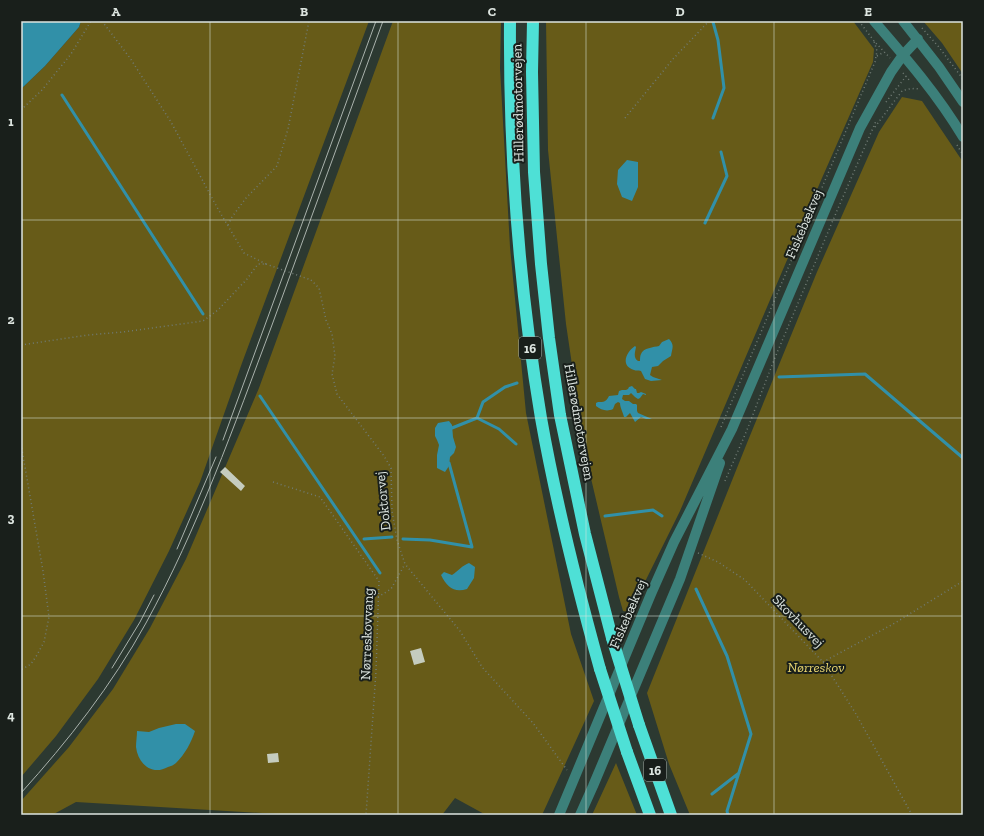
<svg xmlns="http://www.w3.org/2000/svg" width="984" height="836" viewBox="0 0 984 836" font-family="'Zilla Slab',serif">
<style>
.green{fill:#675b18}
.water{fill:#3190a8}
.lines{fill:none;stroke-linecap:round;stroke-linejoin:round}
.stream{stroke:#3190a8;stroke-width:3}
.building{fill:#c5ccbe}
.path{stroke:#707b74;stroke-width:1.5;stroke-dasharray:1 3;stroke-linecap:butt}
.minor{stroke:#3c807a;stroke-width:10}
.highway{stroke:#4ee0d6;stroke-width:12}
.tram{stroke:#a9b2ac;stroke-width:1}
.path-bridge{stroke:#707b74;stroke-width:1.5;stroke-dasharray:1 3;stroke-linecap:butt}
.highway-bridge{stroke:#4ee0d6;stroke-width:12}
.grid{fill:none;stroke:#dde5e0;stroke-width:1;stroke-opacity:0.55}
.labels{text-anchor:middle;dominant-baseline:central;stroke-width:4;stroke-linejoin:round;paint-order:stroke}
.shield{fill:#191f1b;stroke:#a2aaa5;stroke-width:1}
.shield-label{font-size:13px;font-weight:bold;fill:#dde5e0}
.street-label{font-size:14px;fill:#dde5e0;stroke:#191f1b}
.park-label{font-size:14px;font-style:italic;fill:#e8d570;stroke:#191f1b}
.neatline{fill:none;stroke:#dde5e0;stroke-width:1.5}
.grid-label{font-size:13px;text-anchor:middle;font-weight:bold;fill:#dde5e0}
</style>
<rect width="100%" height="100%" fill="#2c3931"/>
<path class="green" d="M81 21H369L242 363 200 482 169 551 134 620 98 679 56 736 21 777V89L45 66 79 27Z
M393 21H501L500 68 510 247 526 413 571 634 594 701 542 815H486L455 798 442 815H295L76 802 52 815H21V801L69 747 113 689 150 628 186 559 259 388Z
M546 21H853L874 49 873 62 822 178 680 511 630 612 623 611 619 597 585 453 566 324 548 150Z
M923 21H963V74L942 43Z
M902 97 922 101 963 162V815H690L669 764 647 693 747 443 817 272 879 132Z
M616 763 637 815H592Z"/>
<path class="water" d="M21 21H81L79 27 45 66 21 89Z
M627 160 638 162V187L632 201 622 197 617 184 618 170Z
M669 339C675 345 672 349 671 356L663 361 658 366 652 367 650 375 653 377 662 380 651 381 645 379 641 371C638 370 636 371 634 370 620 366 626 352 635 346L636 347C635 352 633 358 638 361H640C640 358 640 356 641 354 643 348 654 347 659 346L662 342Z
M632 386 635 389H636L637 393H639L641 392 646 394V395L643 394 640 398 638 399 635 397 631 393 629 395H623L622 399 625 401H629L633 404H636L637 405V411L638 413 652 419H646L641 417 635 422 630 413 626 417H624C623 412 620 408 620 403L618 402 615 404 613 409C607 412 601 410 596 406V403L598 402C604 402 606 402 609 396L618 395 619 391 622 390H626L628 389 629 387Z
M449 421 452 425 453 437 456 447 454 453 450 457 449 466 445 472 437 468V455L439 445 437 440 435 436V428L438 423Z
M469 563 475 567 474 578 467 589C454 593 447 587 441 575L444 572 452 575C458 571 463 565 469 563Z
M176 724H185L195 731C191 743 185 754 176 763 174 765 171 766 168 767 152 776 138 764 136 747 136 742 137 736 137 731L149 732 159 728Z"/>
<g class="lines">
<path class="stream" d="M713 22 718 40 724 88 713 118
M62 95 203 314
M705 223 727 176 721 152
M779 377 865 374 963 458
M260 396 380 573
M477 418 483 402 505 387 517 383
M452 428 477 418 499 429 516 444
M605 516 653 510 662 516
M364 539 392 537
M403 539 430 540 472 547 449 463
M696 589 727 656 751 734 727 811 728 815
M712 794 739 773"/>
</g>
<path class="building" d="M225 467 245 486 241 491 220 472Z
M421 648 425 662 414 665 410 651Z
M278 753 279 762 268 763 267 754Z"/>
<g class="lines">
<path class="path" d="M102 21 130 58 171 122 218 209 244 253 266 264
M859 21 874 41 890 58
M922 28 938 46 963 79
M877 56 884 52
M903 73 911 82
M886 102 907 75
M21 110 42 90 71 54 91 21
M625 118 673 59 709 21
M875 127 902 91C907 89 913 88 919 89
M957 145 963 155
M228 225 232 217 246 198 277 166 288 129 309 21
M311 280 319 288 326 320 332 334 335 356 332 374 337 394 384 456 391 468 392 511 397 540 405 564 460 631 482 667 533 723 567 770
M21 345 88 335 123 332 203 321 218 310 247 279 258 264H264
M721 427 875 62 877 51 874 41
M21 444 43 571 49 617 44 642 37 655 31 664 21 670
M725 481 747 430 774 360 839 206 873 128 876 121
M273 482 320 497 379 581 376 671 366 815
M698 553 718 562 745 580 823 662 856 714 912 815
M378 597 391 589 405 564
M823 662 895 623 963 581"/>
<path class="minor" d="M874 21C906 58 938 95 963 137
M903 21 939 67 963 102
M559 815 651 594 674 542 732 429 860 128 891 72 903 55 918 39
M580 815 593 786 680 579 720 463"/>
<path class="highway" d="M510 21C509 154 519 287 541 418 556 503 577 586 600 669
M533 21 532 72 534 172 541 264 549 338 560 415 585 534 612 638
M639 725 671 815
M627 752 650 815"/>
<path class="tram" d="M223 440 376 21
M177 549 216 457
M112 668 140 622 154 595
M21 793C68 741 112 685 146 623 198 528 234 426 272 325 309 224 346 122 383 21"/>
<path class="path-bridge" d="M266 264 311 280"/>
<path class="highway-bridge" d="M612 638 639 725
M600 669 627 752"/>
</g>
<path class="grid" d="M210 21V815M398 21V815M586 21V815M774 21V815M21 220H963M21 418H963M21 616H963"/>
<g class="labels">
<g class="shield">
<rect x="519" y="337" width="22" height="22" rx="3"/>
<rect x="644" y="759" width="22" height="22" rx="3"/>
</g>
<g class="shield-label">
<text x="530" y="348">16</text>
<text x="655" y="770">16</text>
</g>
<g class="street-label">
<text transform="translate(518 103) rotate(-91)">Hillerødmotorvejen</text>
<text transform="translate(804 224) rotate(-67)">Fiskebækvej</text>
<text transform="translate(579 422) rotate(80)">Hillerødmotorvejen</text>
<text transform="translate(383 501) rotate(-96)">Doktorvej</text>
<text transform="translate(628 614) rotate(-67)">Fiskebækvej</text>
<text transform="translate(798 621) rotate(46)">Skovhusvej</text>
<text transform="translate(367 634) rotate(-88)">Nørreskovvang</text>
</g>
<g class="park-label">
<text x="816" y="667">Nørreskov</text>
</g>
</g>
<rect width="984" height="836" fill="none" stroke="#191f1b" stroke-width="44"/>
<rect x="22" y="22" width="940" height="792" class="neatline"/>
<g class="grid-label">
<text x="116" y="16">A</text>
<text x="304" y="16">B</text>
<text x="492" y="16">C</text>
<text x="680" y="16">D</text>
<text x="868" y="16">E</text>
<text x="11" y="126">1</text>
<text x="11" y="324">2</text>
<text x="11" y="522">3</text>
<text x="11" y="720">4</text>
</g>
</svg>
